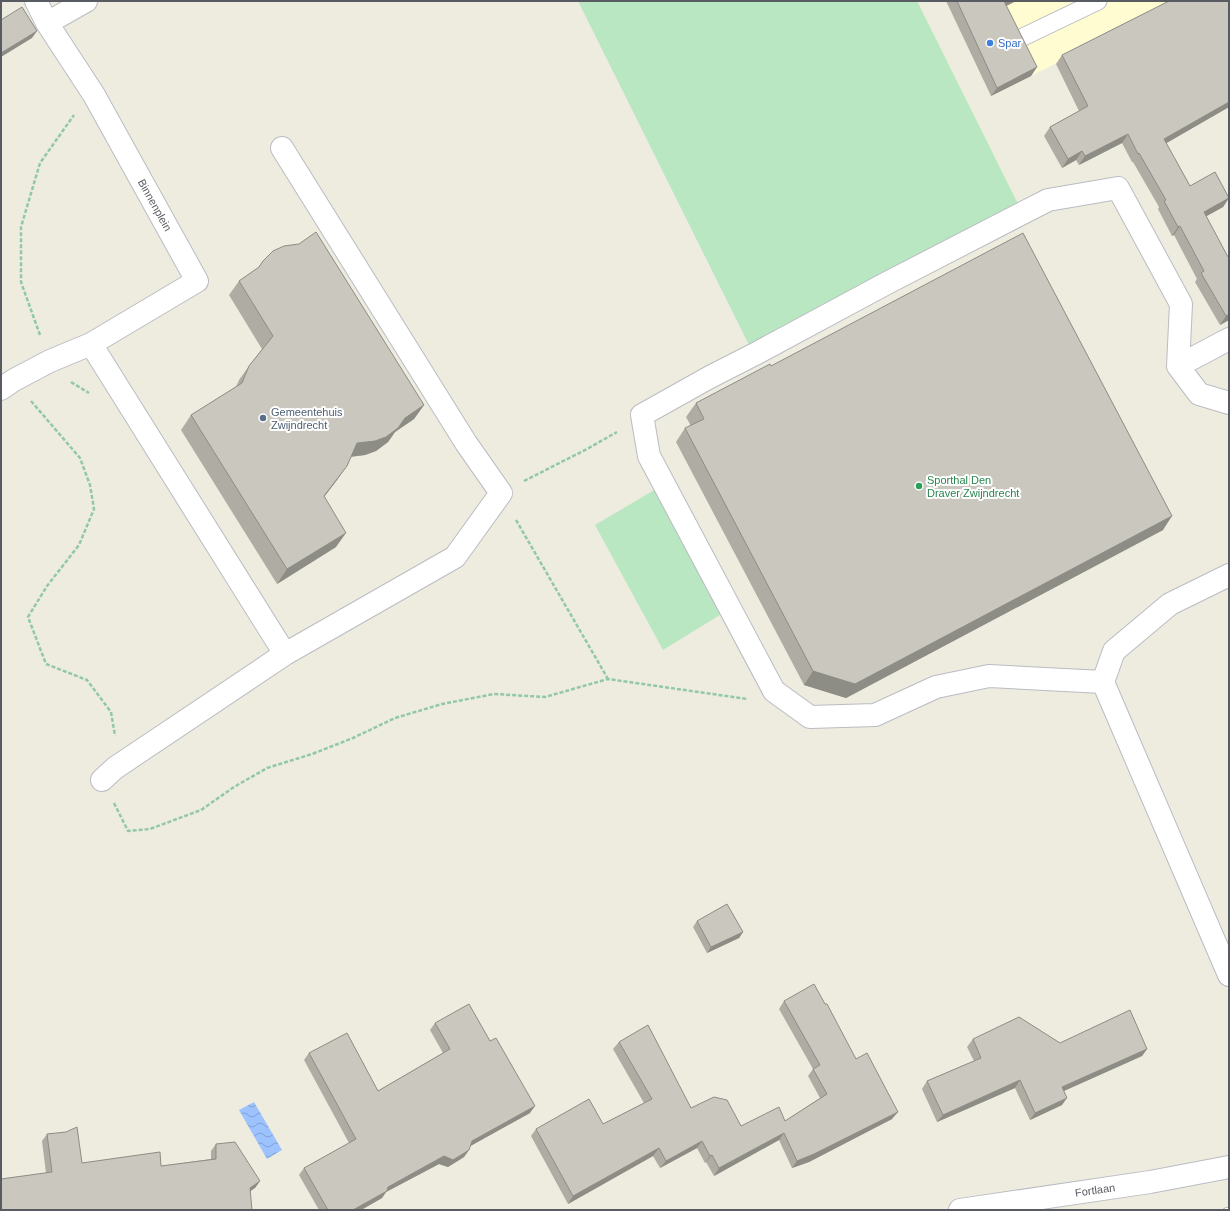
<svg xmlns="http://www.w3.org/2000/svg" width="1230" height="1211" font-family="Helvetica,sans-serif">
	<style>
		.commercial { fill: #fffcd2 }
		.green { fill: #b9e7c1 }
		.water { fill: url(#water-waves) }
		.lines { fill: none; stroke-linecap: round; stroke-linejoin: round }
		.service-casing { stroke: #babcc2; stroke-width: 19 }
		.minor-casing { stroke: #babcc2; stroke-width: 24 }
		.path { stroke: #92c7aa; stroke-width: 2.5; stroke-dasharray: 4 2; stroke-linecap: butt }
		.service { stroke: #fff; stroke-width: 17 }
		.minor { stroke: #fff; stroke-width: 22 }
		.rail-casing { stroke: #b4b4b5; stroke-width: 4.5 }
		.rail { stroke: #fff; stroke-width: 3; stroke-dasharray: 9; stroke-linecap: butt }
		.wall { fill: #aeaca3 }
		.shaded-wall { fill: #8d8c85 }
		.building { fill: #cac8be; stroke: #8d8c85 }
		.shop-dot { fill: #3f7fe0; stroke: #fff; stroke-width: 1.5 }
		.service-dot { fill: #5c6f8a; stroke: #fff; stroke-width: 1.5 }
		.leisure-dot { fill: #2e9e5b; stroke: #fff; stroke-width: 1.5 }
		.labels { text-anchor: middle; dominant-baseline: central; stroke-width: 4; stroke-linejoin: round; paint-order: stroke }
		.shop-label { font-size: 11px; fill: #366cbe; stroke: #fff; text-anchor: start }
		.street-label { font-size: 11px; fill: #585b62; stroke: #fff }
		.service-label { font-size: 11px; fill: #4e5e75; stroke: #fff; text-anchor: start }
		.leisure-label { font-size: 11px; fill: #27864d; stroke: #fff; text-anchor: start }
	</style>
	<defs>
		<pattern id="water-waves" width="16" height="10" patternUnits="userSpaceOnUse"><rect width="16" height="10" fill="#9dc3ff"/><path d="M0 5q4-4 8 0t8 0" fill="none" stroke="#83a1d2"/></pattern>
	</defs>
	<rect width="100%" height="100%" fill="#edecdf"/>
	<path class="commercial" d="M 946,1 L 1180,1 L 991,96 Z"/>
	<path class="green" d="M 578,1 L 917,1 L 1021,210 L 749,345 Z
		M 661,486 L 728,610 L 663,650 L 595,525 Z"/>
	<path class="water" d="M 254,1102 L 282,1150 L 267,1159 L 239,1110 Z"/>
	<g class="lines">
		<g class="service-casing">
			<path id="service" d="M 1023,37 L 1098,1"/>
		</g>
		<g class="minor-casing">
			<path id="minor" d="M 47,23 L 86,1
				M 91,344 L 285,654
				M 1178,366 L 1199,394 L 1229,403
				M 1,389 L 14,380 L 50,361 L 91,344 L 197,281 L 94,95 L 47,23 L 36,1
				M 1229,575 L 1170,604 L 1114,651 L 1103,682 L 1229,975
				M 1103,682 L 989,676 L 936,687 L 875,715 L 810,717 L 774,691 L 649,456 L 642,415 L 710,377 L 757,353 L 887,283 L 1048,200 L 1118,188 L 1181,304 L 1178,366 L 1229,339
				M 102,780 L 115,768 L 285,654 L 455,557 L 501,493 L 466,443 L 282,148
				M 960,1210 L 1150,1182 L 1229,1167"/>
		</g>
		<path class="path" d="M 40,335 L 21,282 L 21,227 L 40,163 L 74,115
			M 71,382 L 89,393
			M 31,401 L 80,458 L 90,485 L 94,509 L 79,545 L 47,586 L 28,617 L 46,664 L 87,680 L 111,712 L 115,736
			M 524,481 L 587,449 L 617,432
			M 516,520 L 608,679
			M 114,803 L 128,831 L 150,829 L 201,810 L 234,787 L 267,768 L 312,754 L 353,738 L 395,718 L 442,704 L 494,694 L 545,697 L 608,679 L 747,699"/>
		<use href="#service" class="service"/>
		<use href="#minor" class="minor"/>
		<g class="rail-casing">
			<path id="rail" d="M 1225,1210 L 1229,1209"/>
		</g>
		<use href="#rail" class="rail"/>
	</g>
	<path class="wall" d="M 946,1 L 1016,1 L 1006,6 L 1037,67 L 1031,76 L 991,96 Z
		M 1229,1 L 1229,107 L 1166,143 L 1190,186 L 1229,198 L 1223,207 L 1206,216 L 1229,320 L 1220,325 L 1195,282 L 1197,279 L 1174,235 L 1172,236 L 1158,209 L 1159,207 L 1133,162 L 1132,162 L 1122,143 L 1079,165 L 1076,160 L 1062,168 L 1044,136 L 1050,127 L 1079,111 L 1056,64 L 1062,55 Z
		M 263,261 L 424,405 L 414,419 L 395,432 L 388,442 L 376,451 L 365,455 L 351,457 L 337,480 L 324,497 L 336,547 L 277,584 L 181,430 L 191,415 L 236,387 L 239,380 L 249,366 L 262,349 L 229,295 L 239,281 L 258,268 Z
		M 771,366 L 1163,530 L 846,698 L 804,685 L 676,442 L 685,428 L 691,426 L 686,417 L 696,403 Z
		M 697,921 L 743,932 L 739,938 L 707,953 L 693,927 Z
		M 784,1001 L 856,1059 L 892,1119 L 809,1162 L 792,1168 L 779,1140 L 714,1176 L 706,1162 L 705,1163 L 697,1148 L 660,1168 L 653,1156 L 568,1204 L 531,1136 L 536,1129 L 603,1124 L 644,1103 L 613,1049 L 619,1042 L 691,1108 L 741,1126 L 785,1121 L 820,1098 L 808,1076 L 813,1069 L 779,1009 Z
		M 435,1023 L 530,1113 L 470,1146 L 469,1150 L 464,1157 L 448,1167 L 439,1164 L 386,1192 L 382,1198 L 361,1210 L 319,1210 L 299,1175 L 304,1168 L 349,1143 L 304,1060 L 309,1053 L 378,1091 L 443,1053 L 430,1030 Z
		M 973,1039 L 1060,1043 L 1147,1049 L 1142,1056 L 1064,1091 L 1062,1105 L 1030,1120 L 1015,1088 L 937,1122 L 922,1089 L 927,1081 L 974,1061 L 967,1047 Z
		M 47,1134 L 82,1163 L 161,1166 L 211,1159 L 211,1151 L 216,1144 L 260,1181 L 255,1188 L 46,1173 L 42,1141 Z"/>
	<path class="shaded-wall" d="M 1005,1 L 1016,1 L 998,10 Z
		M 37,31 L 32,38 L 1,57 L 1,53 Z
		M 1037,67 L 1031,76 L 991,96 L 997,88 Z
		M 1229,102 L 1229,107 L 1158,148 L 1164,139 Z
		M 1128,134 L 1122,143 L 1079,165 L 1085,156 Z
		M 1082,151 L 1076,160 L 1062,168 L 1068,159 Z
		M 1229,198 L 1223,207 L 1198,221 L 1204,212 Z
		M 1180,226 L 1174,235 L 1172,236 L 1178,227 Z
		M 1229,314 L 1229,320 L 1220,325 L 1226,316 Z
		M 424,405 L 414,419 L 395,432 L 388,442 L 376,451 L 365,455 L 347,457 L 357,443 L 405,418 Z
		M 347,466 L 337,480 L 314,510 L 324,496 Z
		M 1172,516 L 1163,530 L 846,698 L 804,685 L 813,671 Z
		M 346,533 L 336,547 L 277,584 L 287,569 Z
		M 743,932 L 739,938 L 707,953 L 711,947 Z
		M 1147,1049 L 1142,1056 L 1057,1094 L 1062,1087 Z
		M 1020,1080 L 1015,1088 L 937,1122 L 943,1115 Z
		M 1067,1098 L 1062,1105 L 1030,1120 L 1035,1113 Z
		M 535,1106 L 530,1113 L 467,1148 L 472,1141 Z
		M 898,1112 L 892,1119 L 809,1162 L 792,1168 L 797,1161 Z
		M 784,1133 L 779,1140 L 714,1176 L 719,1168 Z
		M 702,1141 L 697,1148 L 660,1168 L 666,1161 Z
		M 659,1148 L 653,1156 L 568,1204 L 573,1196 Z
		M 469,1150 L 464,1157 L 448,1167 L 439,1164 L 386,1192 L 382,1198 L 361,1210 L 353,1210 L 388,1187 L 444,1156 Z
		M 712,1155 L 706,1162 L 705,1163 L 710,1156 Z
		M 260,1181 L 255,1188 L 245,1195 L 250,1188 Z"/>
	<path class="building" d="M 957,1 L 1005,1 L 1004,1 L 1037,67 L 997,88 Z
		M 1169,1 L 1229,1 L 1229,102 L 1164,139 L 1190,186 L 1215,172 L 1229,198 L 1204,212 L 1228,257 L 1229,257 L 1229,314 L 1226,316 L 1201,273 L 1204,271 L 1180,226 L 1178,227 L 1164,201 L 1166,200 L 1139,153 L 1138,154 L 1128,134 L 1085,156 L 1082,151 L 1068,159 L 1050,127 L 1088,106 L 1062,55 Z
		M 22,7 L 37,31 L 1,53 L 1,20 Z
		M 316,232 L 424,405 L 405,418 L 398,428 L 386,437 L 375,441 L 357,443 L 347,466 L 324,496 L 346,533 L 287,569 L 191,415 L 242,383 L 249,366 L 273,336 L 239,281 L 259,267 L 263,261 L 273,251 L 284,246 L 299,244 Z
		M 1023,233 L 1172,516 L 855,684 L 813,671 L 685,428 L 704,419 L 696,403 L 770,364 L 771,366 Z
		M 727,904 L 743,932 L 711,947 L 697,921 Z
		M 814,984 L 825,1004 L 827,1004 L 856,1059 L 867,1053 L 898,1112 L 814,1154 L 797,1161 L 784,1133 L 719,1168 L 712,1155 L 710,1156 L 702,1141 L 666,1161 L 659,1148 L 573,1196 L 536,1129 L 589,1099 L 603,1124 L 652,1099 L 619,1042 L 648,1025 L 691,1108 L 714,1097 L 727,1100 L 741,1126 L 779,1107 L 785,1121 L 827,1094 L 813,1069 L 820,1065 L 784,1001 Z
		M 469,1004 L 490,1041 L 496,1038 L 535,1106 L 472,1141 L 469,1150 L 453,1160 L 444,1156 L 388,1187 L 387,1191 L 353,1210 L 328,1210 L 304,1168 L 356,1139 L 309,1053 L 347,1033 L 378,1091 L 450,1049 L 435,1023 Z
		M 1130,1010 L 1147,1049 L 1062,1087 L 1067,1098 L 1035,1113 L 1020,1080 L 943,1115 L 927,1081 L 981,1058 L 973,1039 L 1019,1017 L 1060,1043 Z
		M 77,1127 L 82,1163 L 160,1152 L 161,1166 L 216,1159 L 216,1144 L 235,1142 L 260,1181 L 250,1188 L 252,1210 L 1,1210 L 1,1179 L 52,1172 L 47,1134 L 66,1132 Z"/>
	<circle class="shop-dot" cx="990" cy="43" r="4"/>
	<circle class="service-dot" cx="263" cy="418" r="4"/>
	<circle class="leisure-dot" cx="919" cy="486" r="4"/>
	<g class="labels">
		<g class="shop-label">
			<text x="998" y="43">Spar</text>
		</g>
		<g class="street-label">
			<text transform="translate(155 205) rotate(61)">Binnenplein</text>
			<text transform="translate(1095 1190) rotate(-8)">Fortlaan</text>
		</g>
		<g class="service-label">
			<text x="271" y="412">Gemeentehuis<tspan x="271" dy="13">Zwijndrecht</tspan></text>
		</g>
		<g class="leisure-label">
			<text x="927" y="480">Sporthal Den<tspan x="927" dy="13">Draver Zwijndrecht</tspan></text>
		</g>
	</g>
	<rect width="1230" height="1211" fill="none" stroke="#585b62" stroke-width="4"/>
</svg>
